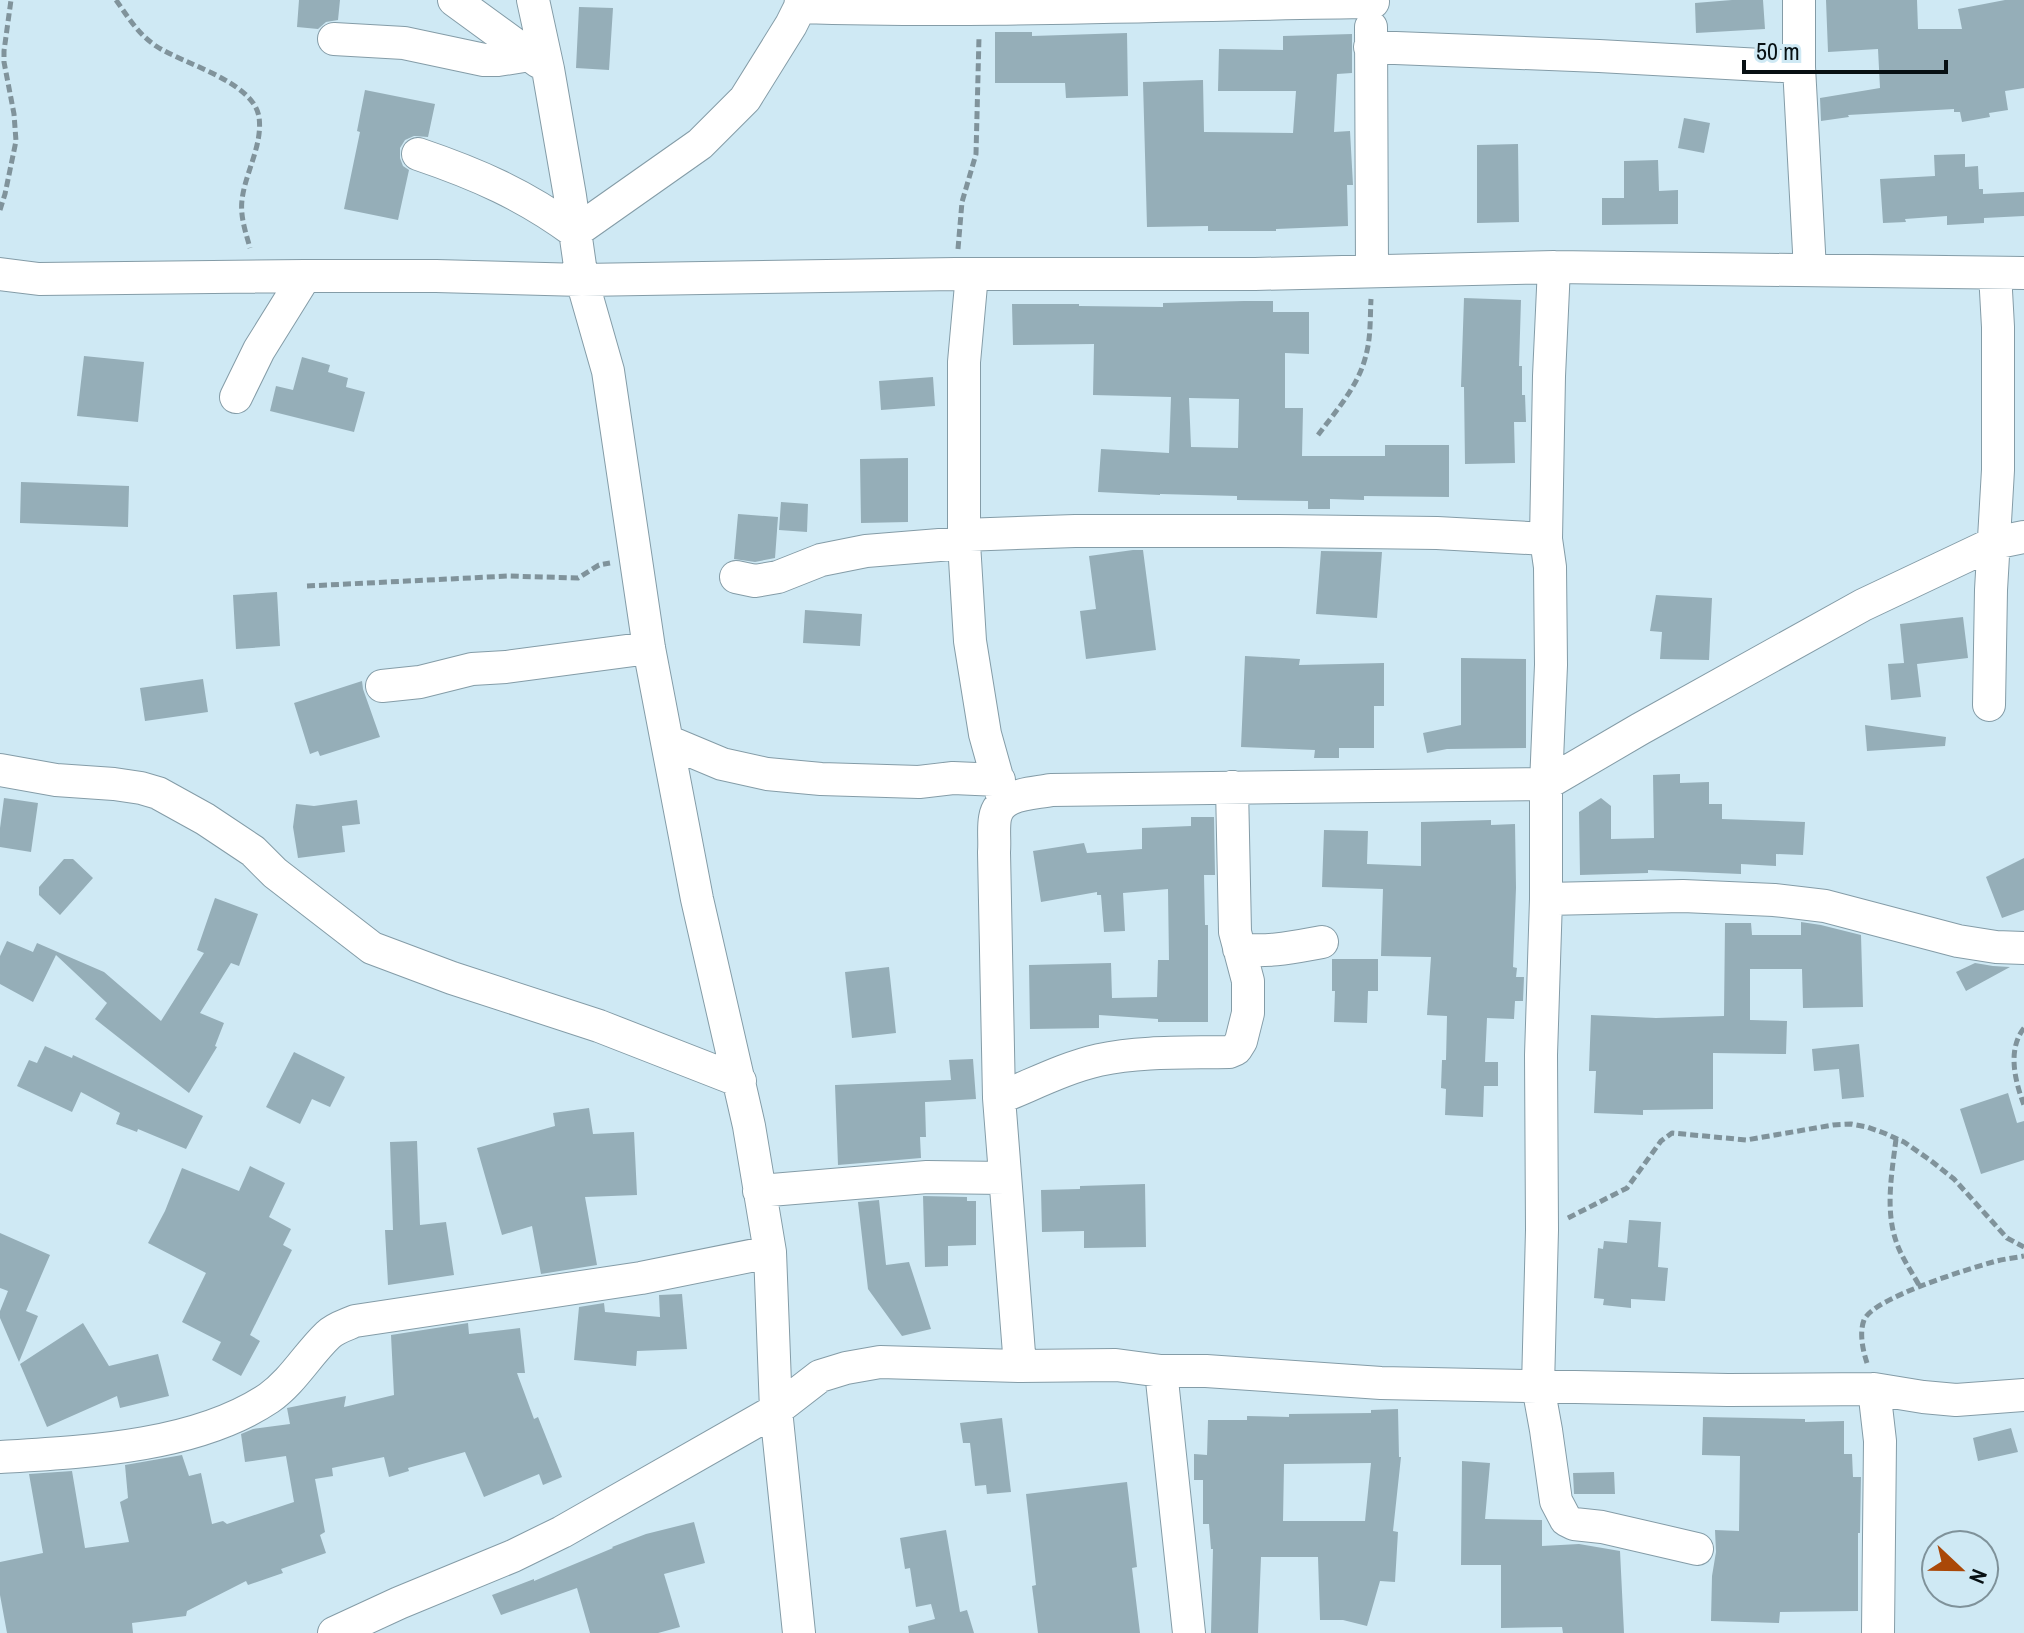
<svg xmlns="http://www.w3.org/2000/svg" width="2024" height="1633" font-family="'Archivo Narrow',sans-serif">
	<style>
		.building { fill: #95aeb8; fill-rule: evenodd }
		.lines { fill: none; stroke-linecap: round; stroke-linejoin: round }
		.street-casing { stroke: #849ca7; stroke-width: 34 }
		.path { stroke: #80939b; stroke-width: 5; stroke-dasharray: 8 4; stroke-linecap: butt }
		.street { stroke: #fff; stroke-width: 32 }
	</style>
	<rect width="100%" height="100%" fill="#cfe9f4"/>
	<path class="building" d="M 299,0 L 340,0 L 338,20 L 326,22 L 318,29 L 297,27 Z
		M 1732,0 L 1763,0 L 1765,29 L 1696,33 L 1695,3 Z
		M 1826,0 L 1917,0 L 1918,29 L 1962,29 L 1958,9 L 2005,0 L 2024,0 L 2024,88 L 2005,91 L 2008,110 L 1989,113 L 1990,117 L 1962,122 L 1960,112 L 1954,112 L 1954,109 L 1848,115 L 1849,117 L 1821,121 L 1820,98 L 1880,88 L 1878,49 L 1828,52 Z
		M 579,7 L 613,8 L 609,70 L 576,68 Z
		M 995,32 L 1032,32 L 1032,36 L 1127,33 L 1128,96 L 1066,98 L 1065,83 L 995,83 Z
		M 1352,34 L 1352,73 L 1337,74 L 1334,132 L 1350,131 L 1353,185 L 1347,185 L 1348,226 L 1276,229 L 1276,231 L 1208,231 L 1208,226 L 1147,227 L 1143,82 L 1203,80 L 1204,132 L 1293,133 L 1296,91 L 1218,91 L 1219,49 L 1283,50 L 1283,36 Z
		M 365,90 L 435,104 L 428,137 L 414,136 L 405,140 L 400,148 L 400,158 L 403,166 L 409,170 L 398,220 L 344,209 L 360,132 L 357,131 Z
		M 1684,118 L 1710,123 L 1704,153 L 1678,148 Z
		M 1518,144 L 1519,222 L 1477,223 L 1477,145 Z
		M 1965,154 L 1965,167 L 1978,166 L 1979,189 L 1983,189 L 1983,194 L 2024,192 L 2024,216 L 1984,218 L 1984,223 L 1947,225 L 1947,216 L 1905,219 L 1906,222 L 1883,223 L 1880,179 L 1935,176 L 1934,155 Z
		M 1658,160 L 1659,191 L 1678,190 L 1678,224 L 1602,225 L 1602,198 L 1624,198 L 1624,161 Z
		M 1464,298 L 1521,300 L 1519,366 L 1522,366 L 1522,395 L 1525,395 L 1526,422 L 1514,422 L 1515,463 L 1465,464 L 1464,387 L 1461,387 Z
		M 1244,301 L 1273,301 L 1273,312 L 1309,312 L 1309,354 L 1285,353 L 1285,408 L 1303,408 L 1302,456 L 1385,456 L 1385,445 L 1449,445 L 1449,497 L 1364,496 L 1364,500 L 1330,499 L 1330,509 L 1308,509 L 1308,501 L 1237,500 L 1237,496 L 1160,494 L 1160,495 L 1098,492 L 1101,449 L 1169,453 L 1171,397 L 1093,395 L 1094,344 L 1013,345 L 1012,304 L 1079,304 L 1079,306 L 1163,307 L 1163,303 ZM 1189,398 L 1239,399 L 1238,448 L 1191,447 Z
		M 84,356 L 144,362 L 138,422 L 77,416 Z
		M 302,357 L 330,365 L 328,372 L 348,378 L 346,387 L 365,392 L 354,432 L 270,411 L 276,386 L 293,390 Z
		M 933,377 L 935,406 L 881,410 L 879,381 Z
		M 908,458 L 908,522 L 861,523 L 860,459 Z
		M 21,482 L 129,486 L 128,527 L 20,523 Z
		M 781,502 L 808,504 L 807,532 L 779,530 Z
		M 738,514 L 778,517 L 775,558 L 755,562 L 734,559 Z
		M 1133,550 L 1143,550 L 1156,650 L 1086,659 L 1080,611 L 1096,609 L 1089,556 Z
		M 1321,551 L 1382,552 L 1377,618 L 1316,614 Z
		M 277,592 L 280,646 L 236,649 L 233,595 Z
		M 1656,595 L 1712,598 L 1709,660 L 1660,659 L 1662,632 L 1650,631 Z
		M 805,610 L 862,614 L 860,646 L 803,643 Z
		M 1963,617 L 1968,658 L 1917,664 L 1921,697 L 1891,700 L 1888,664 L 1904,663 L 1900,624 Z
		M 1245,656 L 1300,659 L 1299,665 L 1384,663 L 1384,706 L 1374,706 L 1374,748 L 1339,748 L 1339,758 L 1314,758 L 1315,750 L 1241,747 Z
		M 1461,658 L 1526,659 L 1526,748 L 1447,749 L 1427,753 L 1423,733 L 1461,725 Z
		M 203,679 L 208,712 L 145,721 L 140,688 Z
		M 362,681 L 363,689 L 380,737 L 320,756 L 318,751 L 310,754 L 294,703 Z
		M 1865,725 L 1946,737 L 1945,746 L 1867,751 Z
		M 1680,774 L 1680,783 L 1709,782 L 1709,804 L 1722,804 L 1722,819 L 1805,822 L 1803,855 L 1776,854 L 1776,866 L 1741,864 L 1741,874 L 1648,870 L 1648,873 L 1580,875 L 1579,812 L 1601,798 L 1611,806 L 1611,839 L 1654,838 L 1653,775 Z
		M 4,798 L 38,803 L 31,852 L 0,847 L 0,828 Z
		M 357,800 L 360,824 L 342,826 L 345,852 L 298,858 L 293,827 L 296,804 L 314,806 Z
		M 1191,817 L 1214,817 L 1215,875 L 1204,875 L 1205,925 L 1208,925 L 1208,1022 L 1158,1022 L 1158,1019 L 1099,1015 L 1099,1028 L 1030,1029 L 1029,965 L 1111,963 L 1112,998 L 1157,997 L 1158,960 L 1169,960 L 1168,889 L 1123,893 L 1125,931 L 1104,932 L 1101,895 L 1097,895 L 1097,892 L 1041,902 L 1033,851 L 1084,843 L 1087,853 L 1142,849 L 1142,828 L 1191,826 Z
		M 1491,820 L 1491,825 L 1515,824 L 1516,888 L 1513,967 L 1517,968 L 1516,977 L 1524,977 L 1523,1001 L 1515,1001 L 1514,1019 L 1487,1018 L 1485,1062 L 1498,1062 L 1498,1086 L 1484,1086 L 1483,1117 L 1445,1115 L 1446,1089 L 1441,1088 L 1442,1060 L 1446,1060 L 1447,1016 L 1427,1015 L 1431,957 L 1381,956 L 1383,889 L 1322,887 L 1324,830 L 1368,831 L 1367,864 L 1421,866 L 1421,822 Z
		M 2024,858 L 2024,910 L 2002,918 L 1986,877 Z
		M 64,859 L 73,859 L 93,878 L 60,915 L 39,895 L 39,887 Z
		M 215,898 L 258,914 L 239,966 L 231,963 L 200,1013 L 224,1023 L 215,1046 L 217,1047 L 189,1093 L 95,1019 L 107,1003 L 56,955 L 33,1002 L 0,984 L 0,956 L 7,941 L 33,952 L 37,943 L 104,972 L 161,1021 L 204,953 L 197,950 Z
		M 1801,922 L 1821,925 L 1861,935 L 1863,1007 L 1803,1008 L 1802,969 L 1750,969 L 1750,1020 L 1787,1021 L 1786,1054 L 1713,1053 L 1713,1109 L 1643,1110 L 1643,1115 L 1594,1113 L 1596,1071 L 1589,1071 L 1591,1015 L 1656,1018 L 1724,1016 L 1725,923 L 1751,923 L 1752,935 L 1801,935 Z
		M 1332,959 L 1378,959 L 1378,991 L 1368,991 L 1367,1023 L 1334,1022 L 1335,991 L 1332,991 Z
		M 1975,963 L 1993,966 L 2010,967 L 1966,991 L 1956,972 Z
		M 889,967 L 896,1033 L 852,1038 L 845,972 Z
		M 1859,1044 L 1864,1097 L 1842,1099 L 1839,1069 L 1814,1071 L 1812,1049 Z
		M 45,1046 L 72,1058 L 73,1055 L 203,1116 L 186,1149 L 138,1129 L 137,1132 L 116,1124 L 120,1113 L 81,1092 L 72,1112 L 17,1086 L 29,1060 L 37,1063 Z
		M 294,1052 L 345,1077 L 330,1107 L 312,1099 L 300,1124 L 266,1107 Z
		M 973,1059 L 976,1099 L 925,1102 L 926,1137 L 920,1137 L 921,1158 L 838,1165 L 835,1085 L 951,1080 L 949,1060 Z
		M 2008,1093 L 2017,1123 L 2024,1121 L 2024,1160 L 1981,1174 L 1960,1109 Z
		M 589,1108 L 593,1134 L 634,1132 L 637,1195 L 585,1197 L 597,1265 L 541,1274 L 532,1226 L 502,1235 L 477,1148 L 555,1126 L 553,1113 Z
		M 417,1141 L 420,1225 L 446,1222 L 454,1275 L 388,1285 L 385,1230 L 393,1230 L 390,1142 Z
		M 250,1166 L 285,1183 L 269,1217 L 291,1229 L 283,1245 L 292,1250 L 250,1335 L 260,1341 L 241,1376 L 212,1360 L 221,1342 L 182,1322 L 206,1273 L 148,1243 L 165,1211 L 182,1168 L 239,1191 Z
		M 1145,1184 L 1146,1247 L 1084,1248 L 1084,1231 L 1042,1232 L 1041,1190 L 1080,1189 L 1080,1186 Z
		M 923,1196 L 967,1197 L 967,1201 L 976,1201 L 976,1245 L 948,1246 L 948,1266 L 925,1267 Z
		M 879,1200 L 886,1265 L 909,1262 L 931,1329 L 902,1336 L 868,1289 L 858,1202 Z
		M 1629,1220 L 1661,1222 L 1658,1267 L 1668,1268 L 1665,1301 L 1631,1299 L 1631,1308 L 1603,1305 L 1604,1299 L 1594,1298 L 1598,1248 L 1603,1249 L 1604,1241 L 1627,1243 Z
		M 0,1233 L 50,1255 L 26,1311 L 38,1316 L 19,1362 L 0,1318 L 0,1311 L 8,1291 L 0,1288 Z
		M 682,1294 L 687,1349 L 637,1351 L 636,1366 L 574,1360 L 579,1307 L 604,1303 L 605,1312 L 660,1317 L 659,1295 Z
		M 83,1323 L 109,1366 L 158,1354 L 169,1396 L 120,1408 L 117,1396 L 47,1427 L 20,1364 Z
		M 468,1323 L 469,1334 L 520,1328 L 525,1373 L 517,1373 L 534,1419 L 538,1417 L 562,1477 L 543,1485 L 539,1474 L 484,1497 L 465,1452 L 408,1468 L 409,1471 L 389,1477 L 384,1457 L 332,1468 L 333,1476 L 315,1479 L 325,1532 L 320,1535 L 326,1553 L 281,1569 L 283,1573 L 248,1585 L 246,1581 L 187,1611 L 186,1616 L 132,1623 L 133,1633 L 7,1633 L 0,1595 L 0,1562 L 43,1553 L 29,1474 L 72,1471 L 85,1548 L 129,1542 L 120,1502 L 128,1498 L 125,1465 L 182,1455 L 189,1476 L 201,1473 L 212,1524 L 223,1521 L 227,1524 L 294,1502 L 286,1456 L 245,1462 L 241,1434 L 253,1429 L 290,1424 L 287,1408 L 346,1396 L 344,1407 L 394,1395 L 391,1335 Z
		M 1398,1409 L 1399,1457 L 1401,1457 L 1393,1531 L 1398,1532 L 1395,1582 L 1380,1581 L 1367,1626 L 1343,1620 L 1320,1620 L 1318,1557 L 1261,1557 L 1258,1633 L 1211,1633 L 1213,1549 L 1211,1549 L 1209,1524 L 1203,1524 L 1203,1480 L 1194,1480 L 1194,1454 L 1207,1455 L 1208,1420 L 1247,1420 L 1247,1416 L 1289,1417 L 1289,1414 L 1371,1413 L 1371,1410 ZM 1371,1463 L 1365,1521 L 1283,1521 L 1284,1464 Z
		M 1703,1417 L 1805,1419 L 1805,1422 L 1844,1421 L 1844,1454 L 1852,1454 L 1853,1477 L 1861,1477 L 1860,1533 L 1858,1533 L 1858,1611 L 1780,1612 L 1779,1623 L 1711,1621 L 1712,1576 L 1716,1552 L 1715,1530 L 1739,1531 L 1740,1456 L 1702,1455 Z
		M 1002,1418 L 1011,1492 L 987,1494 L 986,1485 L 975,1486 L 970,1443 L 963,1443 L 960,1423 Z
		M 2011,1428 L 2018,1452 L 1978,1461 L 1973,1438 Z
		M 1462,1461 L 1490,1463 L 1485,1519 L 1542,1520 L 1542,1546 L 1579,1544 L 1620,1551 L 1624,1633 L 1563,1633 L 1562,1627 L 1501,1628 L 1501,1565 L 1461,1565 Z
		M 1614,1472 L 1615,1494 L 1574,1494 L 1573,1473 Z
		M 1127,1482 L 1137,1567 L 1132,1568 L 1140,1633 L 1038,1633 L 1032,1586 L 1036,1585 L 1026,1494 Z
		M 694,1522 L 705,1563 L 664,1574 L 680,1627 L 658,1633 L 590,1633 L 577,1588 L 501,1615 L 492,1595 L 534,1579 L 534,1581 L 613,1548 L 612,1547 L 646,1534 Z
		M 946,1530 L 960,1612 L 967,1610 L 974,1633 L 909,1633 L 908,1626 L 935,1619 L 931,1604 L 916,1607 L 910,1568 L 905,1569 L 900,1538 Z"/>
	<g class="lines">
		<g class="street-casing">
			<path id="street" d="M 454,0 L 539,62
				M 533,0 L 548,69 L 570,196 L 582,280 L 608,371 L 649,648 L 697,899 L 749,1126 L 770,1252 L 776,1410 L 799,1633
				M 1799,0 L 1799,67 L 1810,270
				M 800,7 C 991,13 1182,4 1373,2
				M 1371,27 L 1372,271
				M 334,39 L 404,43 L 484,60 L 498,60 L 530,55
				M 1370,47 L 1599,56 L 1799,67
				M 418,154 C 477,174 525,195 575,232 L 700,144 L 745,99 L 791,25 L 800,7 L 801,0
				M 1554,267 L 1549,376 L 1546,539 L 1550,567 L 1551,665 L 1546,784 L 1546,899 L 1541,1055 L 1542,1230 L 1538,1386 L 1546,1430 L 1556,1501 L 1566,1520 L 1574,1524 L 1602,1527 L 1697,1549
				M 0,274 L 39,279 L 305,276 L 436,276 L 582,280 L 956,274 L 1255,274 L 1554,267 L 2024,273
				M 972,274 L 964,362 L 964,543 L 970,641 L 985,734 L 1004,802
				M 236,397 L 259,350 L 305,276
				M 963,535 L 1075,531 L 1279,531 L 1437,533 L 1546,539
				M 736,577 L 755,581 L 778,577 L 821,560 L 866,551 L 964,543
				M 382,686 L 420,682 L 472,669 L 506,667 L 649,648
				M 1989,705 L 1991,590 L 1998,470 L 1998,327 L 1995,273
				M 667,741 L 722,764 L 767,774 L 821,779 L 919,782 L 953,778 L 999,780
				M 0,770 L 56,780 L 114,784 L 141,788 L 158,793 L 205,819 L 253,851 L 275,873 L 372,948 L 452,978 L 599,1026 L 740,1081
				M 1546,899 L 1683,896 L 1774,900 L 1825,906 L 1958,941 L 1996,947 L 2024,948
				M 1239,949 C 1268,953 1294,947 1322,942
				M 999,1098 C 1032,1085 1064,1068 1099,1060 C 1141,1051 1187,1053 1229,1052 L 1236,1049 L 1241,1041 L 1248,1013 L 1248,981 L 1235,932 L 1232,787
				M 759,1191 L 927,1177 L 1005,1178
				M 1020,1366 L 999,1098 L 994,852 C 995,841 993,829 995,818 C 999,793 1032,794 1051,790 L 1546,784 L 1640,729 L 1863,605 L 1994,543 L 2024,537
				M 1161,1371 L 1189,1633
				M 1874,1389 L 1880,1441 L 1878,1633
				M 0,1457 C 85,1452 196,1447 269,1398 C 293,1381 307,1355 328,1335 C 335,1328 346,1325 355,1321 L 641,1278 L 770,1252
				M 334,1633 L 399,1603 L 513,1556 L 562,1532 L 776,1410 L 820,1376 L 846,1368 L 880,1362 L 1020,1366 L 1116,1365 L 1161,1371 L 1206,1371 L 1381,1383 L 1728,1390 L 1874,1389 L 1923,1397 L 1956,1400 L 2024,1395"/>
		</g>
		<path class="path" d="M 116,0 C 128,17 138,34 156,46 C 183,64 253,81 259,117 C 263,145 245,173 242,200 C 240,217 246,233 250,248
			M 0,210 L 5,194 L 16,141 L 14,114 L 4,62 L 4,51 L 11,0
			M 958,249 L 962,202 L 976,154 L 979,37
			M 1318,435 C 1336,411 1359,385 1366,355 C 1371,337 1370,317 1371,299
			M 307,586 L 509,576 L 578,578 L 599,565 L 610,563
			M 2024,1028 C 2007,1050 2015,1081 2024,1105
			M 1896,1139 C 1892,1172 1885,1209 1896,1241 C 1901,1257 1912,1272 1920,1287
			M 1568,1218 L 1627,1188 L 1661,1141 L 1672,1133 L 1746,1140 L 1833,1125 L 1851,1124 L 1867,1127 L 1884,1133 L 1904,1142 L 1930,1160 L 1954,1179 L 2007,1238 L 2024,1247
			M 1867,1363 C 1863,1351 1859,1333 1864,1320 C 1873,1298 1968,1269 1993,1262 C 2003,1259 2014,1258 2024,1256"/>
		<use href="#street" class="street"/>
	</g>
	<g transform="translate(1960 1569) rotate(112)"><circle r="38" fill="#cfe9f4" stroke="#7f929a" stroke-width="2"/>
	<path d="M0-6L14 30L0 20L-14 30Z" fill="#aa4808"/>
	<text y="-12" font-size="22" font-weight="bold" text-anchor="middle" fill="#071013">N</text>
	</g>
	<path d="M1744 60v12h202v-12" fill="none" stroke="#071013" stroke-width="4"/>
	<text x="1756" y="60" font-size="24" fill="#071013" stroke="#cfe9f4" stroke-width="6" paint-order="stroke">50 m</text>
</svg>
